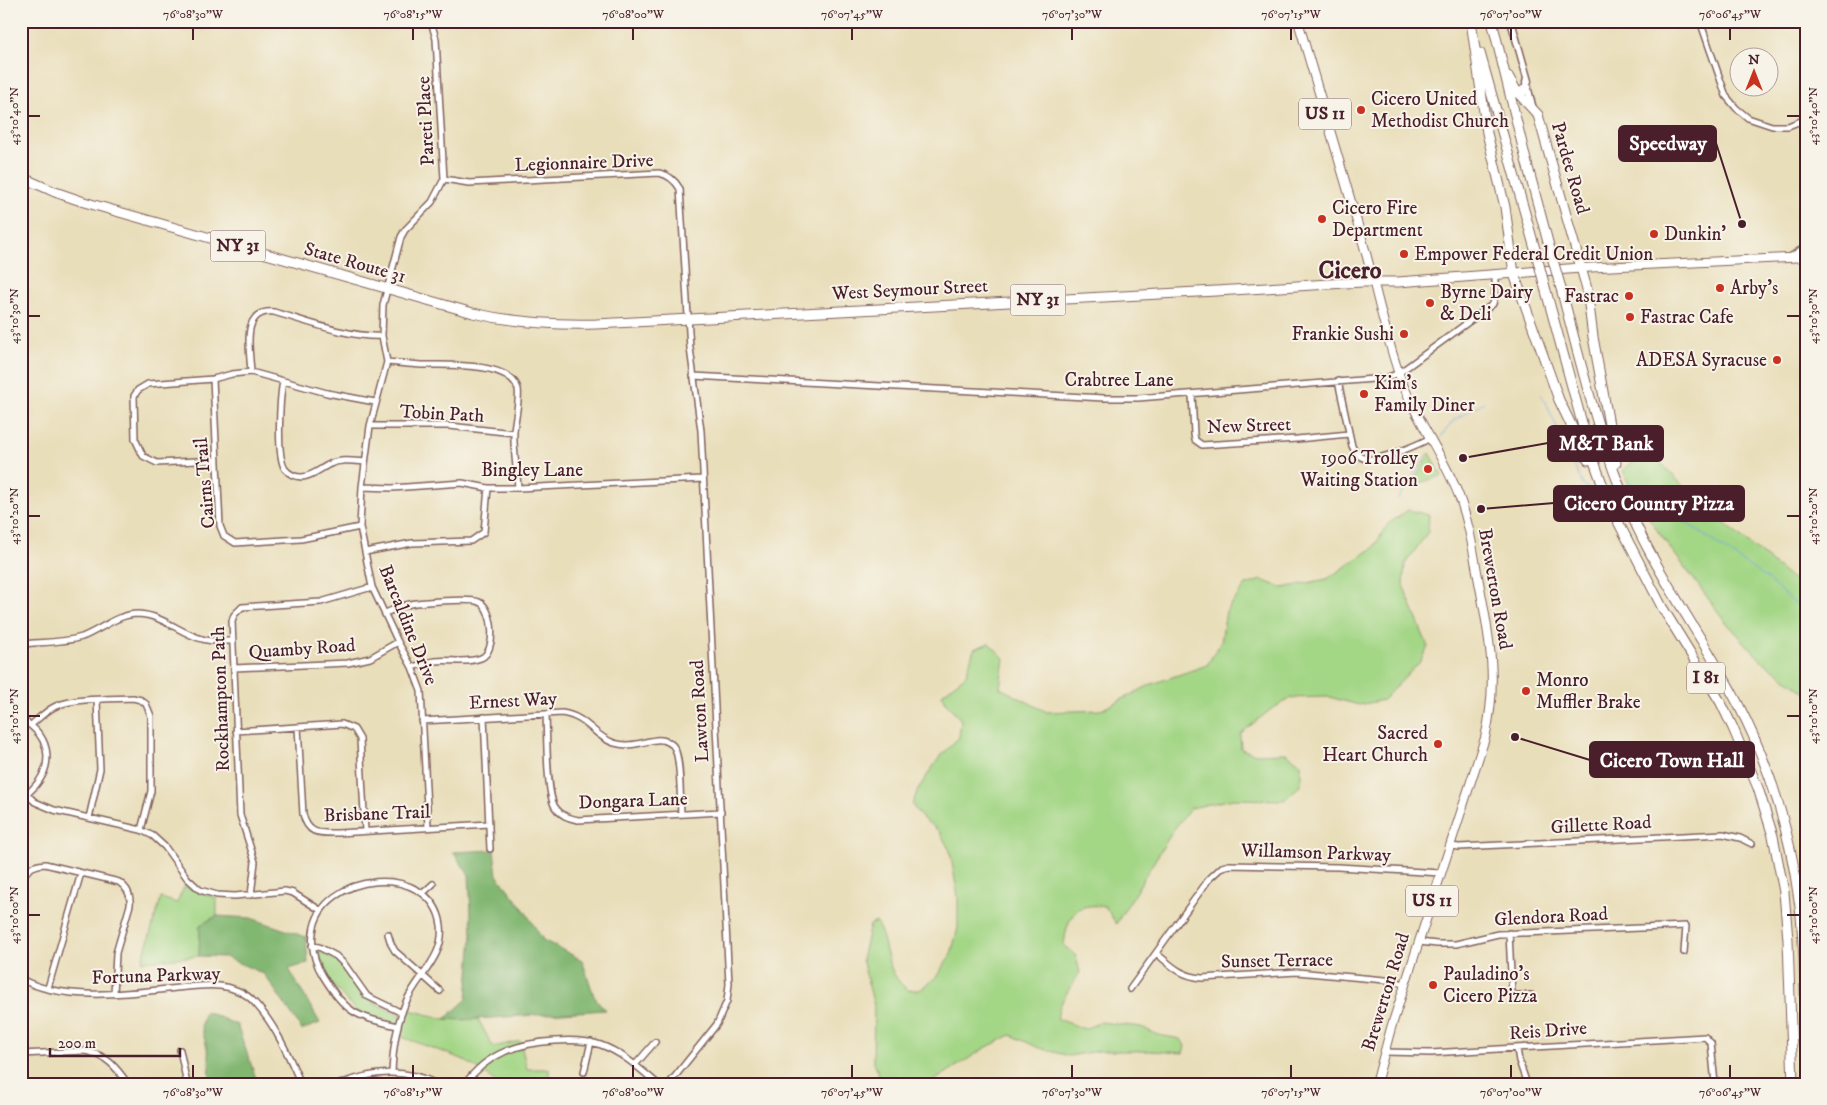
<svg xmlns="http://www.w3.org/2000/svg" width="1827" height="1105" font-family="'IM FELL DW Pica',serif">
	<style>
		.green { fill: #a3d685; stroke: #767a58 }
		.forest { fill: #82b772; stroke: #666b4e }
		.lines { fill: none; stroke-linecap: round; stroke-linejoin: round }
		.stream { stroke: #74a6df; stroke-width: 1 }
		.minor-casing { stroke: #82625d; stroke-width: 8 }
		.tertiary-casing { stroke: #82625d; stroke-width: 9 }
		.primary-casing { stroke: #82625d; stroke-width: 10 }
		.trunk-casing { stroke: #82625d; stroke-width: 11 }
		.motorway-casing { stroke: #82625d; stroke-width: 11 }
		.minor { stroke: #fff; stroke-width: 5 }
		.tertiary { stroke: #fff; stroke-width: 6 }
		.primary { stroke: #fff; stroke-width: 8 }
		.trunk { stroke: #fff; stroke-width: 9 }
		.motorway { stroke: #fff; stroke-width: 9 }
		.motorway-bridge-casing { stroke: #82625d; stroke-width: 11; stroke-linecap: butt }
		.motorway-bridge { stroke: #fff; stroke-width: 9 }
		.ticks { fill: none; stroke: #4a1f2b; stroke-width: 2 }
		.poi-dot { fill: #c8321e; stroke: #f7f3e8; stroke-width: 2 }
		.labels { text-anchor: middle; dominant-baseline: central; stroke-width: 4; stroke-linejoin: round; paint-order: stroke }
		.shield { fill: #f7f3e8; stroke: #7e5f64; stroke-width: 1 }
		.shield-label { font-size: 18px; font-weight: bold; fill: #4a1f2b }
		.poi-label { font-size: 19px; fill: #4a1f2b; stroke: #f7f3e8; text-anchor: start }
		.street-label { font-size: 19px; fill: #4a1f2b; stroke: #f7f3e8 }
		.district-label { font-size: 24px; font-weight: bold; fill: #4a1f2b; stroke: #f7f3e8 }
		.leader { fill: none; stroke: #4a1f2b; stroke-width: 2 }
		.callout-dot { fill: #4a1f2b; stroke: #f7f3e8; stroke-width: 2 }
		.callout { fill: #4a1f2b; stroke: #4a1f2b; stroke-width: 2 }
		.callout-label { font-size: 20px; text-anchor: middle; font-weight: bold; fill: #fff }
		.neatline { fill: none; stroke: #4a1f2b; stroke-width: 2 }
		.ticks-label { font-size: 12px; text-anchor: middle; fill: #4a1f2b }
	</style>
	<rect width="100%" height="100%" fill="#f7f3e8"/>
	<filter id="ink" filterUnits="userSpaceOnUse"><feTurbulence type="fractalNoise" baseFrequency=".02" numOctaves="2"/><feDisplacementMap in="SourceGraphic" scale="10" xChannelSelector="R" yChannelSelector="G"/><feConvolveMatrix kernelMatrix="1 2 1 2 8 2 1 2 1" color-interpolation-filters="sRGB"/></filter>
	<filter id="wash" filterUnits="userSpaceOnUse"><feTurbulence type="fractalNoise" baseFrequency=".0096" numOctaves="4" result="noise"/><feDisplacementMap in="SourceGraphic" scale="20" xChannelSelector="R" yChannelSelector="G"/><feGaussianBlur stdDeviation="1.12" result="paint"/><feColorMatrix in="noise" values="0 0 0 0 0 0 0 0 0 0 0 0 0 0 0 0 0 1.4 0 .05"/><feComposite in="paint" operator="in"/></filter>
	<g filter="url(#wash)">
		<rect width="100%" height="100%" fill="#e9deba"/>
		<path class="green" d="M 1650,451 L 1683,486 L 1737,534 L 1806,591 L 1806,693 L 1761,660 L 1725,621 L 1659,533 L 1630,489 L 1623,469 Z
			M 1430,453 L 1442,476 L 1410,486 Z
			M 1408,510 L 1429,515 L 1428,532 L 1405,564 L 1403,585 L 1428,647 L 1419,663 L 1383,700 L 1359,705 L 1329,697 L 1291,698 L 1270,710 L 1240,734 L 1241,749 L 1256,754 L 1286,753 L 1301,764 L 1301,785 L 1284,800 L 1233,799 L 1191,808 L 1174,829 L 1116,924 L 1105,906 C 1098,906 1090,905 1084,907 C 1069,910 1065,934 1064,946 L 1075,954 L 1080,972 C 1074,983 1055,1007 1058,1019 L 1085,1029 L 1100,1022 L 1141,1027 L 1158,1035 L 1181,1039 L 1185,1046 L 1183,1053 L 1151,1051 L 1098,1051 L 1069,1056 L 1039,1048 L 1011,1035 L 985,1048 L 929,1084 L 882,1084 L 873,1059 L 874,1006 L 862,959 L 870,925 L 876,922 C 890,946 883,971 908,990 L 920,990 L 937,976 L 951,954 L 958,928 L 958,897 L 950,851 L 939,831 L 922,818 L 912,805 L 918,789 L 939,758 L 959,737 L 961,720 L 946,703 L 942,694 L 966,675 L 974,649 L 989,643 L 1004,658 L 1000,688 L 1047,712 L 1101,710 L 1152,684 L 1207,665 L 1221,642 L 1226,611 L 1246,585 L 1261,580 L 1283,588 L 1327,579 L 1373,548 L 1388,524 Z
			M 184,887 L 217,898 L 217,916 L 200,925 L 199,956 L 142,961 L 161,898 L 177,903 Z
			M 318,950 L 337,961 L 362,996 L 395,1013 L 405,1015 L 406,1009 L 445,1019 L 478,1019 L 493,1047 L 520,1041 L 527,1069 L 549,1069 L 549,1084 L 498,1084 L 483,1072 L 462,1059 L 399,1036 L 402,1025 L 357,1012 L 324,975 L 316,958 Z"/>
		<path class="forest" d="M 494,850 L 497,875 L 525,911 L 543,940 L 582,960 L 594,996 L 605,1010 L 463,1020 L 445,1019 L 467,999 L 472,935 L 469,875 L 453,852 Z
			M 217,916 L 251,918 L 306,937 L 308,963 L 289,969 L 320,1023 L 302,1030 L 264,974 L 225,957 L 199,956 L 200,925 Z
			M 205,1011 L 237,1025 L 258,1084 L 210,1084 L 209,1056 L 201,1025 Z"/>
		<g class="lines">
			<path class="stream" d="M 1541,395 L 1546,403 L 1583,485 L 1590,489
				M 1441,437 L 1454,420 L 1484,402
				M 1630,483 L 1637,484 L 1647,489 L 1684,521 L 1763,576 L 1806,613
				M 1398,499 L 1427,454"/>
		</g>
	</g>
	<g filter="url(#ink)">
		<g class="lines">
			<g class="minor-casing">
				<path id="minor" d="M 1700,21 L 1726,96 L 1736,108 L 1748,118 L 1772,126 L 1788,126 L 1806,119
					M 444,179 L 469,183 L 659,173 C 669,175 675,180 680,189 L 690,348 L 701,431 L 729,984 L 727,1001 L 717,1024 L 669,1084
					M 387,362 C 400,363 413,365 426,365 C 447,365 511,362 518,389 C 520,399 515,419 514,431 C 513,449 517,470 518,488
					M 251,372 C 250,350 240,309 274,312 C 306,321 350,338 382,336
					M 693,376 L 1104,398 L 1138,398 L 1386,378 L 1399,373 L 1493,304 L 1495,294 L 1495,276
					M 213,379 L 220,526 L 224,536 L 235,543 L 301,539 L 360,527
					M 283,381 C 280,397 276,456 285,469 C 290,475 295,477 302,477 C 313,476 321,468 330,464 C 341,459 353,461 365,462
					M 1338,381 L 1352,446 C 1355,452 1358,457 1366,459 C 1379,461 1418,445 1430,438
					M 1192,394 L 1194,434 L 1195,440 L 1202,445 L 1297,439 L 1349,434
					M 370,426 L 449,426 L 514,433
					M 216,460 L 157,463 L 143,456 L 135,439 L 134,396 L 138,390 L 148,384 L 213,379 L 232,374 L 251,372 L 327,393 L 375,402
					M 362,487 L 392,488 L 462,483 L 488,488 L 518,488 L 703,479
					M 365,552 L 412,543 L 471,541 L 484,532 L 488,488
					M 385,613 C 393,610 401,606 410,604 C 420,602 470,598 479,602 C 494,608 497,652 481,658 C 466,664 450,659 435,661 C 427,662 420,665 412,667
					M 21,644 C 42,642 62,643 82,637 C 101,630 117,614 138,614 C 163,615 179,633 202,639 C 211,642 222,641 232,641
					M 234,668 L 348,663 L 370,658 L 398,642
					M 546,714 C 547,733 546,793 555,807 C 561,816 569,818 578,820 L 721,812
					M 484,717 L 490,849
					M 21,719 C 54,738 55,770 27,794
					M 422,721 L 562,713 C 588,717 593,736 614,743 C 630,748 641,742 656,740 C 663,739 672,742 675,749 C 681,761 680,799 681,814
					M 31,725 C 39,718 47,710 56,706 C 74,698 112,699 133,698 L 141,700 L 146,704 L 151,716 L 151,791 L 141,830
					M 298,727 L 303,814 C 308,835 319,833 338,833 L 489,824
					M 236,731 L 342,724 L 354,729 L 360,739 L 365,831
					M 21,789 L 35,802 L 54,810 L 141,830 L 153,836 L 165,847 L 187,878 L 200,890 L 217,895 L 235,896 L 285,891 L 293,893 L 320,910
					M 89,818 L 100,769 L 97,700
					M 428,827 L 421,691 L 412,667 L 398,642 L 372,587 L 360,527 L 362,487 L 370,426 L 387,362 L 382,336 L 383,305 L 401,237 L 405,230 L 432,202 L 444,179 L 436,39 L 432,25
					M 1450,846 L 1459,847 L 1723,834 L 1740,838 L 1752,844
					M 21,882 C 25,870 32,865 45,864 L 119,882 C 127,888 131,894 130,905 L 116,953 L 114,994
					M 423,893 L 433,884
					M 251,895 L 255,862 L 240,815 L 232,621 L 234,615 L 242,607 L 321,602 L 372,587
					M 1509,933 L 1512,995 L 1531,995
					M 388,934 L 391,944 L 395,951 L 440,991
					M 1419,942 L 1437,944 L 1456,944 L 1498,934 L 1686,926 L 1684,952
					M 312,946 L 319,947 L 336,956 L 345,965 L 367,996 L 402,1013
					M 1156,953 C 1172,966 1180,976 1202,978 L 1297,972 L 1396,981 L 1405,985
					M 21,979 C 61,1001 124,994 167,989 C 184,988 203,984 220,986 C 232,987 246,993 254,1002 C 275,1024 289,1056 301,1084
					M 48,988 L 81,873
					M 1130,989 L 1209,879 L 1222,867 L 1229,865 L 1338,867 L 1441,873
					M 1517,1049 L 1519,1061 L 1527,1084
					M 180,1050 L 187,1084
					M 1384,1052 L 1431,1053 L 1705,1037 L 1711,1043 L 1715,1084
					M 21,1054 L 85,1051 C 107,1055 116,1067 128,1084
					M 635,1065 L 655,1042
					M 392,1072 C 393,1048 396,1024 406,1002 C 418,975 445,957 441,925 C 432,861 320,871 313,933 C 311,949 314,962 323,976 C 347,1014 355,1016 398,1026
					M 584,1072 L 591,1042
					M 340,1084 C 373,1071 404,1068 437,1084
					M 465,1084 C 487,1053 519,1043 555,1041 C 570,1040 586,1040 601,1045 C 623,1053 640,1069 658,1084"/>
			</g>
			<g class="tertiary-casing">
				<path id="tertiary" d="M 1511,21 L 1528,81
					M 1527,78 L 1526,82 L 1533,109
					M 1791,257 L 1806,247"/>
			</g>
			<g class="primary-casing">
				<path id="primary" d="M 1298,21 C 1319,94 1341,166 1362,239 C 1375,284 1384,330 1399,374 C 1414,417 1443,454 1459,496 C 1469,522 1473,550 1478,577 C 1489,635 1499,679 1485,738 L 1391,1028 L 1376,1084
					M 1581,268 L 1806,257"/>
			</g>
			<g class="trunk-casing">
				<path id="trunk" d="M 21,177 L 55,192 L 84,202 L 473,313 C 515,323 553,325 596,324 L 1216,291 L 1362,282 L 1398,282 L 1581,268 L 1538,115"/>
			</g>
			<g class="motorway-casing">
				<path id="motorway" d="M 1471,21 L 1487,133 L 1505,207 L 1514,274 L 1559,400 L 1588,460
					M 1492,21 L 1526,160 L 1549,246
					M 1480,53 L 1535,249
					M 1508,76 L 1517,92 L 1538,115
					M 1517,92 L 1522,92 L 1527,87
					M 1581,268 L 1587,289 L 1593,337 L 1616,463
					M 1546,291 L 1588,445 L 1611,508 L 1662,607 L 1721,703 L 1733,728 L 1758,788 L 1773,836 L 1784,892 L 1788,940 L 1793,1084
					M 1562,292 C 1583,372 1602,454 1638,529 C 1667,590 1707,644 1738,704 C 1770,766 1790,832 1799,900 C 1805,939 1804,978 1806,1017"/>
			</g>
			<use href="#minor" class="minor"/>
			<use href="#tertiary" class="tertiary"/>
			<use href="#primary" class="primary"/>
			<use href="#trunk" class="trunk"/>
			<use href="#motorway" class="motorway"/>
			<g class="motorway-bridge-casing">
				<path id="motorway-bridge" d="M 1549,246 L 1562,292
					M 1535,249 L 1546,291"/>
			</g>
			<use href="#motorway-bridge" class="motorway-bridge"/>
		</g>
	</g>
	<path class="ticks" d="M 193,28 L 193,40M 413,28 L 413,40M 633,28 L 633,40M 852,28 L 852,40M 1072,28 L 1072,40M 1291,28 L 1291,40M 1511,28 L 1511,40M 1730,28 L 1730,40M 28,116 L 40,116M 1787,116 L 1800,116M 28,316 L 40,316M 1787,316 L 1800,316M 28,516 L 40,516M 1787,516 L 1800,516M 28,716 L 40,716M 1787,716 L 1800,716M 28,915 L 40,915M 1787,915 L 1800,915M 193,1065 L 193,1078M 413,1065 L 413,1078M 633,1065 L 633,1078M 852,1065 L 852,1078M 1072,1065 L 1072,1078M 1291,1065 L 1291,1078M 1511,1065 L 1511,1078M 1730,1065 L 1730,1078"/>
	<g class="poi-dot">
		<circle cx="1361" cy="110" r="5"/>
		<circle cx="1322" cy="219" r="5"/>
		<circle cx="1654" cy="234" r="5"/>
		<circle cx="1404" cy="254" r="5"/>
		<circle cx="1720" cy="288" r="5"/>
		<circle cx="1629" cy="296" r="5"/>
		<circle cx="1430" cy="303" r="5"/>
		<circle cx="1630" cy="317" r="5"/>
		<circle cx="1404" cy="334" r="5"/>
		<circle cx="1777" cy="360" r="5"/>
		<circle cx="1364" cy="394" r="5"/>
		<circle cx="1428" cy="469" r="5"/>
		<circle cx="1526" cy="691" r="5"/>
		<circle cx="1438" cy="744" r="5"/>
		<circle cx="1433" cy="985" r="5"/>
	</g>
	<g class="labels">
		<g class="shield">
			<rect x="1299" y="98.5" width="52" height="31" rx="4"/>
			<rect x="210.5" y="230.5" width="55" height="31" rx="4"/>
			<rect x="1010.5" y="284.5" width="55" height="31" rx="4"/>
			<rect x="1687" y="662.5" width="38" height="31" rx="4"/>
			<rect x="1406" y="885.5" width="52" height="31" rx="4"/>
		</g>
		<g class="shield-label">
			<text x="1325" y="114">US 11</text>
			<text x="238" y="246">NY 31</text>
			<text x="1038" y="300">NY 31</text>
			<text x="1706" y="678">I 81</text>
			<text x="1432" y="901">US 11</text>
		</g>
		<g class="poi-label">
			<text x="1371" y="99">Cicero United<tspan x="1371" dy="22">Methodist Church</tspan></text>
			<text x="1332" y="208">Cicero Fire<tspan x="1332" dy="22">Department</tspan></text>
			<text x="1664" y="234">Dunkin'</text>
			<text x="1414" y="254">Empower Federal Credit Union</text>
			<text x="1730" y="288">Arby's</text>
			<text x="1440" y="292">Byrne Dairy<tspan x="1440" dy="22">&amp; Deli</tspan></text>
			<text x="1619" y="296" text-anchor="end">Fastrac</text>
			<text x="1640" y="317">Fastrac Cafe</text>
			<text x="1394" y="334" text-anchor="end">Frankie Sushi</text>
			<text x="1767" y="360" text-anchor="end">ADESA Syracuse</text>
			<text x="1374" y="383">Kim's<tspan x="1374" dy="22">Family Diner</tspan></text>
			<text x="1418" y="458" text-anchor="end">1906 Trolley<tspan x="1418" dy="22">Waiting Station</tspan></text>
			<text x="1536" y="680">Monro<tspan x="1536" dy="22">Muffler Brake</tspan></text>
			<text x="1428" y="733" text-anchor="end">Sacred<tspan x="1428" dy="22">Heart Church</tspan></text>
			<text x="1443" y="974">Pauladino's<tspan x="1443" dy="22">Cicero Pizza</tspan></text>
		</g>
		<g class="street-label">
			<text transform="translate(426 121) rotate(-93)">Pareti Place</text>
			<text transform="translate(584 163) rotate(-2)">Legionnaire Drive</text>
			<text transform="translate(1570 168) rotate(74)">Pardee Road</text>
			<text transform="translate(355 263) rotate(16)">State Route 31</text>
			<text transform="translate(910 290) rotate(-3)">West Seymour Street</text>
			<text x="1119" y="380">Crabtree Lane</text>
			<text transform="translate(442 414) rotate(3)">Tobin Path</text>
			<text transform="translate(1249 426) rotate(-2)">New Street</text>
			<text x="532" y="470">Bingley Lane</text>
			<text transform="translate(205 483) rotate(-95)">Cairns Trail</text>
			<text transform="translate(1495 589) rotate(80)">Brewerton Road</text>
			<text transform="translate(408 625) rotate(68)">Barcaldine Drive</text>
			<text transform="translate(302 649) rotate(-4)">Quamby Road</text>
			<text transform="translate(221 699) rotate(-92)">Rockhampton Path</text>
			<text transform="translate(513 701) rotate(-3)">Ernest Way</text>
			<text transform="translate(700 711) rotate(-93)">Lawton Road</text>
			<text transform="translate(633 801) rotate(-2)">Dongara Lane</text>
			<text transform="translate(377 814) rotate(-2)">Brisbane Trail</text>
			<text transform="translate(1601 825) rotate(-3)">Gillette Road</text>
			<text transform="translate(1316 853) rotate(2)">Willamson Parkway</text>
			<text transform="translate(1551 917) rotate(-3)">Glendora Road</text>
			<text transform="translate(1277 961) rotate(-1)">Sunset Terrace</text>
			<text transform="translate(156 976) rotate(-2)">Fortuna Parkway</text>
			<text transform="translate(1386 992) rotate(-73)">Brewerton Road</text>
			<text transform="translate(1548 1031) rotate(-4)">Reis Drive</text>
		</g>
		<g class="district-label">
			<text x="1350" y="271">Cicero</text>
		</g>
	</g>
	<path class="leader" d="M1742 224L1716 143M1463 458L1548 443M1481 509L1554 503M1515 737L1590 760"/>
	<g class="callout-dot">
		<circle cx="1742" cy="224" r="5"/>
		<circle cx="1463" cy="458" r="5"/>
		<circle cx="1481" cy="509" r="5"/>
		<circle cx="1515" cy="737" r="5"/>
	</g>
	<g class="callout">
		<rect x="1619" y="126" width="97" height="35" rx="5"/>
		<rect x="1548" y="426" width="115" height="35" rx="5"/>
		<rect x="1554" y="486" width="190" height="35" rx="5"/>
		<rect x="1590" y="742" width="164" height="35" rx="5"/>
	</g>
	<g class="callout-label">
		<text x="1668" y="150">Speedway</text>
		<text x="1606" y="450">M&amp;T Bank</text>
		<text x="1649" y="510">Cicero Country Pizza</text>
		<text x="1672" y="767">Cicero Town Hall</text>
	</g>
	<rect width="1827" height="1105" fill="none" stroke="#f7f3e8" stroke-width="55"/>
	<g transform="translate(1754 72)"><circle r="24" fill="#f7f3e8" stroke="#b29e9c"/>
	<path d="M0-4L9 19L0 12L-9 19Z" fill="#c8321e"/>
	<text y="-8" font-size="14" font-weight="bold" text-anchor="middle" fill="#4a1f2b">N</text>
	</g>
	<path d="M50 1048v8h130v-8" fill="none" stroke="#4a1f2b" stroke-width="2.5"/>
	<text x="58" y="1048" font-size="15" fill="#4a1f2b" stroke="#f7f3e8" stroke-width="4" paint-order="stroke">200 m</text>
	<rect x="28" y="28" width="1772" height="1050" class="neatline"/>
	<g class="ticks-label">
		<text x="193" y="18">76°08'30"W</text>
		<text x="413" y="18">76°08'15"W</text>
		<text x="633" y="18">76°08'00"W</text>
		<text x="852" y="18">76°07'45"W</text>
		<text x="1072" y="18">76°07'30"W</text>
		<text x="1291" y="18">76°07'15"W</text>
		<text x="1511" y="18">76°07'00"W</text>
		<text x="1730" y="18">76°06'45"W</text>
		<text transform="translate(14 116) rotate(-90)" y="4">43°10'40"N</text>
		<text transform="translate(1813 116) rotate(-90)" y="4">43°10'40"N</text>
		<text transform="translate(14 316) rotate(-90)" y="4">43°10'30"N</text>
		<text transform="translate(1813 316) rotate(-90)" y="4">43°10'30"N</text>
		<text transform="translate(14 516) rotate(-90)" y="4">43°10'20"N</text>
		<text transform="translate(1813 516) rotate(-90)" y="4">43°10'20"N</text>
		<text transform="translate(14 716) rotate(-90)" y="4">43°10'10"N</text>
		<text transform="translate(1813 716) rotate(-90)" y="4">43°10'10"N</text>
		<text transform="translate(14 915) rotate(-90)" y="4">43°10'00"N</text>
		<text transform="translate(1813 915) rotate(-90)" y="4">43°10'00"N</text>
		<text x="193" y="1096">76°08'30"W</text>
		<text x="413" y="1096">76°08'15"W</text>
		<text x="633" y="1096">76°08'00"W</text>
		<text x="852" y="1096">76°07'45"W</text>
		<text x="1072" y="1096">76°07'30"W</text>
		<text x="1291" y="1096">76°07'15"W</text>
		<text x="1511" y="1096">76°07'00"W</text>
		<text x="1730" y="1096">76°06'45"W</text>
	</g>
</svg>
